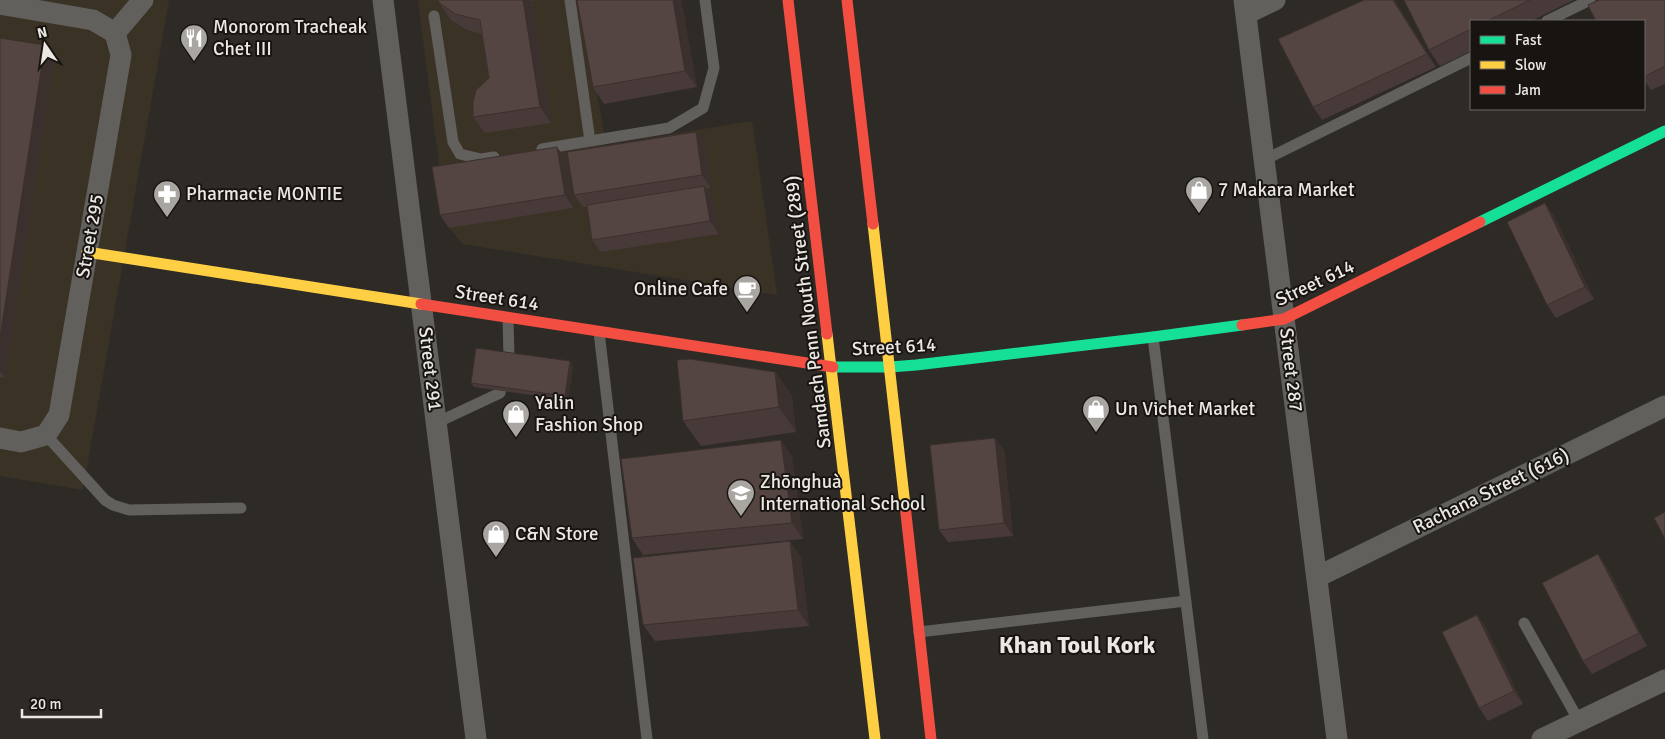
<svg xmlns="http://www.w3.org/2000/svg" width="1665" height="739" font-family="Signika,sans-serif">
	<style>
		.built { fill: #3b3226 }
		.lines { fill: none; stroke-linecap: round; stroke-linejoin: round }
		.lane { stroke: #62605d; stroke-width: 11 }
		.street { stroke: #62605d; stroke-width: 21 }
		.fast { stroke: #16e098; stroke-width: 11 }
		.slow { stroke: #ffcf43; stroke-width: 11 }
		.jam { stroke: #f24e42; stroke-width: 11 }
		.wall { fill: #483a39 }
		.shaded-wall { fill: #3b302e }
		.building { fill: #544442; stroke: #3b302e }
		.labels { text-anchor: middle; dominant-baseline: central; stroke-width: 4; stroke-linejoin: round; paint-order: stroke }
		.poi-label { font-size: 19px; fill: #ebe7e2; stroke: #171411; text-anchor: start }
		.street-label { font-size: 19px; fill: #ebe7e2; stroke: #171411 }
		.district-label { font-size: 24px; font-weight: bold; fill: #ebe7e2; stroke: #171411 }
	</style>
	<rect width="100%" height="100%" fill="#2e2b27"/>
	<path class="built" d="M 0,0 L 169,0 L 83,490 L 0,476 Z
		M 418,0 L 581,0 L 606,145 L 752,121 L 777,295 L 463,244 L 449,228 L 441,180 Z"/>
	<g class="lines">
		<path class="lane" d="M 570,0 L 590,141
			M 434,16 L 453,142 L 460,154 L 481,159 L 494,157
			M 1547,21 L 1590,0
			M 542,149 L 669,128 L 703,108 L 714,68 L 705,0
			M 1264,160 L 1471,58
			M 599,332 L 647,739
			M 1153,337 L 1203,739
			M 436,423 L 500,393 L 509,357 L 508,318
			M 46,435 L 105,500 L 113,505 L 129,510 L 241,508
			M 1524,623 L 1579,721
			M 919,632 L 1186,601"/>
		<path class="street" d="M 383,0 L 476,739
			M 1244,0 L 1337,739
			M 0,4 L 93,20 L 115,33
			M 1246,14 L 1275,0
			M 115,33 L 143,0
			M 0,438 L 21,442 L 46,435 L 59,415 L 121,55 L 115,33
			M 1317,577 L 1665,406
			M 1542,739 L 1665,680"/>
		<path class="fast" d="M 1480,222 L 1665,131
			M 833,367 L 890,367 L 916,365 L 1153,337 L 1242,325"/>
		<path class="slow" d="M 873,224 L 905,505
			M 87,252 L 421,304
			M 827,334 L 875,739"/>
		<path class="jam" d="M 788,0 L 827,334
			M 847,0 L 873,224
			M 421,304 L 833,367
			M 1242,325 L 1284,319 L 1480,222
			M 905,505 L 931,739"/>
	</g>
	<path class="wall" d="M 437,0 L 536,0 L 532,1 L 551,123 L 485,133 L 473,117 L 489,78 L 482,34 L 467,30 L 451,20 Z
		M 681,0 L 697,87 L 604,104 L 593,87 Z
		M 1364,0 L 1394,0 L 1436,67 L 1322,120 L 1313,107 Z
		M 1404,0 L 1574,0 L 1531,21 L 1471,21 L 1471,51 L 1440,66 L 1429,50 Z
		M 1665,0 L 1665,84 L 1651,90 L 1644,80 L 1644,21 Z
		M 0,38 L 45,45 L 54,58 L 5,378 L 0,377 Z
		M 696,132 L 705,145 L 711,188 L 706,188 L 713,199 L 719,234 L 601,252 L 592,240 L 587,207 L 583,207 L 574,195 Z
		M 566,160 L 573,208 L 449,228 L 440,215 Z
		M 1545,203 L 1554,216 L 1594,299 L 1556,318 L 1547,305 Z
		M 573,366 L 568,400 L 474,387 L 471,383 Z
		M 775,372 L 792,396 L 796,432 L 701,446 L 683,421 Z
		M 995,438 L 1004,450 L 1013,536 L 948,542 L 939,530 Z
		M 792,456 L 803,539 L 643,555 L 632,538 Z
		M 801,557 L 809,626 L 655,641 L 643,625 Z
		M 1607,567 L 1647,646 L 1592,674 L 1583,661 Z
		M 1477,615 L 1486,628 L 1523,704 L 1488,721 L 1479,708 Z"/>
	<path class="shaded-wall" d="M 523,0 L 531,0 L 532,1 L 551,123 L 540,107 Z
		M 673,0 L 681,0 L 697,87 L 685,71 Z
		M 1393,0 L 1396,2 L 1436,67 L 1427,54 Z
		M 45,45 L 54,58 L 5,378 L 0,371 L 0,338 Z
		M 696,132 L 705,145 L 711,188 L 702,175 Z
		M 557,147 L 566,160 L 573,208 L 565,195 Z
		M 704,186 L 713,199 L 719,234 L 710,221 Z
		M 1545,203 L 1554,216 L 1594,299 L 1585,287 Z
		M 570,361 L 573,366 L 568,400 L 565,396 Z
		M 775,372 L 792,396 L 796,432 L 779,407 Z
		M 995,438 L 1004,450 L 1013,536 L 1004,523 Z
		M 781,440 L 792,456 L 803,539 L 792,523 Z
		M 790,541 L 801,557 L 809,626 L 798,610 Z
		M 1598,554 L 1607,567 L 1647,646 L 1639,633 Z
		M 1477,615 L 1486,628 L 1523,704 L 1514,691 Z"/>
	<path class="building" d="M 437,0 L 523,0 L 540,107 L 473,117 L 473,102 L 476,90 L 489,78 L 480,20 L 455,14 L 440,3 Z
		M 577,0 L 673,0 L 685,71 L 593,87 Z
		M 1364,0 L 1393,0 L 1427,54 L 1313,107 L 1278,39 Z
		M 1404,0 L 1530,0 L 1487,21 L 1471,21 L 1471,29 L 1429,50 Z
		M 1599,0 L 1665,0 L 1665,66 L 1644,77 L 1644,21 L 1596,21 L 1588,5 Z
		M 0,38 L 45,45 L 0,338 Z
		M 696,132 L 702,175 L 574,195 L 567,152 Z
		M 557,147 L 565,195 L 440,215 L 432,167 Z
		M 704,186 L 710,221 L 592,240 L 587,205 Z
		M 1545,203 L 1585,287 L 1547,305 L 1507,222 Z
		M 476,348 L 570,361 L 565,396 L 471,383 Z
		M 690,359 L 775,372 L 779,407 L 683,421 L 677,360 Z
		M 995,438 L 1004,523 L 939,530 L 930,445 Z
		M 781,440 L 792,523 L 632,538 L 621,459 Z
		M 1665,512 L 1665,539 L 1654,518 Z
		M 790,541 L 798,610 L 643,625 L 633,558 Z
		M 1598,554 L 1639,633 L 1583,661 L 1542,583 Z
		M 1477,615 L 1514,691 L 1479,708 L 1442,632 Z"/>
	<defs>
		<g id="restaurant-pin" transform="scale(1.4375)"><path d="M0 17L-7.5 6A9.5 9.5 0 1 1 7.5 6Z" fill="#a9a5a1" stroke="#171411"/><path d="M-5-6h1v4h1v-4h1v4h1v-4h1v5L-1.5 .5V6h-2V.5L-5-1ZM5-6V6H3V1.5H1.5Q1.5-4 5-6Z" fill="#fff"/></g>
		<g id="shop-pin" transform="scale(1.4375)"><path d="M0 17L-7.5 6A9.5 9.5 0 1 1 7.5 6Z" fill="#a9a5a1" stroke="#171411"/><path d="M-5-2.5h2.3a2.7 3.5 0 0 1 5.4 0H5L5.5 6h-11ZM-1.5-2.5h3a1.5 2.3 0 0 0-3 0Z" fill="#fff"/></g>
		<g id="pharmacy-pin" transform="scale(1.4375)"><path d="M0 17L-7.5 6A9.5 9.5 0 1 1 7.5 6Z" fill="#a9a5a1" stroke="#171411"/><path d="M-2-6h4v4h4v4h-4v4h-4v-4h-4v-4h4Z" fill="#fff"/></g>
		<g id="cafe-pin" transform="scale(1.4375)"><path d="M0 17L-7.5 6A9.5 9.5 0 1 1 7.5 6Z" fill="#a9a5a1" stroke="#171411"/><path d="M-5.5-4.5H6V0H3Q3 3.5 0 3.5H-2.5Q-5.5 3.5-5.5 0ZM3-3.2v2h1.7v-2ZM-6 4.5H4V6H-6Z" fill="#fff"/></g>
		<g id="school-pin" transform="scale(1.4375)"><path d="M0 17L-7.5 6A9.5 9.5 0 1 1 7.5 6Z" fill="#a9a5a1" stroke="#171411"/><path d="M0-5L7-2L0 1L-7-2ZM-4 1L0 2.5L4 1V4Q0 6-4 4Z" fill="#fff"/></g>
	</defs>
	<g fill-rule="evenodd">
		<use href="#restaurant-pin" x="194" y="38"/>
		<use href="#shop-pin" x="1199" y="190"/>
		<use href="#pharmacy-pin" x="167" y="194"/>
		<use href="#cafe-pin" x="747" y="289"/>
		<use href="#shop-pin" x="1096" y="409"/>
		<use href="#shop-pin" x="516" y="414"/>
		<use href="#school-pin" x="741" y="493"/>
		<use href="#shop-pin" x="496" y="534"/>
	</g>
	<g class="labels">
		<g class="poi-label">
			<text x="213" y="27">Monorom Tracheak<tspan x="213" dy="22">Chet III</tspan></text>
			<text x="1218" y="190">7 Makara Market</text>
			<text x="186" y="194">Pharmacie MONTIE</text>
			<text x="728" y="289" text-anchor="end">Online Cafe</text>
			<text x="535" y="403">Yalin<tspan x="535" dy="22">Fashion Shop</tspan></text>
			<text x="1115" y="409">Un Vichet Market</text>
			<text x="760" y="482">Zhōnghuà<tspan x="760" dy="22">International School</tspan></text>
			<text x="515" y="534">C&amp;N Store</text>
		</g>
		<g class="street-label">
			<text transform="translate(90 236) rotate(-80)">Street 295</text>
			<text transform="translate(1315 283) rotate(-25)">Street 614</text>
			<text transform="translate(497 298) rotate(9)">Street 614</text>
			<text transform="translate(808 312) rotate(-97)">Samdach Penn Nouth Street (289)</text>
			<text transform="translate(894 347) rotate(-3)">Street 614</text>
			<text transform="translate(430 369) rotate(83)">Street 291</text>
			<text transform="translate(1291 370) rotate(83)">Street 287</text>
			<text transform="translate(1491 491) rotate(-26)">Rachana Street (616)</text>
		</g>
		<g class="district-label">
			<text x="1077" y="645">Khan Toul Kork</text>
		</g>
	</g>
	<rect x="1470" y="20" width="175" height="90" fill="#171411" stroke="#6c6865"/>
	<rect x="1480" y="36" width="25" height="8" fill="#16e098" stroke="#6c6865"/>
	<text x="1515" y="45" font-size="15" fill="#ebe7e2">Fast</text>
	<rect x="1480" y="61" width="25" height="8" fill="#ffcf43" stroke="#6c6865"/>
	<text x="1515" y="70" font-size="15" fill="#ebe7e2">Slow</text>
	<rect x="1480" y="86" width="25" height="8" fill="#f24e42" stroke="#6c6865"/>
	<text x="1515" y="95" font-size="15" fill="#ebe7e2">Jam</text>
	<g transform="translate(45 45) rotate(347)" stroke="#171411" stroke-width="4" paint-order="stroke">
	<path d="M0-4L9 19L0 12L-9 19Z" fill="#ebe7e2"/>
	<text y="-8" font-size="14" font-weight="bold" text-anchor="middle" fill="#ebe7e2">N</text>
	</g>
	<path d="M22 709v8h79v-8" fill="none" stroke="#ebe7e2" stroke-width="2.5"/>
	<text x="30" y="709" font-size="15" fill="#ebe7e2" stroke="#171411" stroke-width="4" paint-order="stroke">20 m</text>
</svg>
